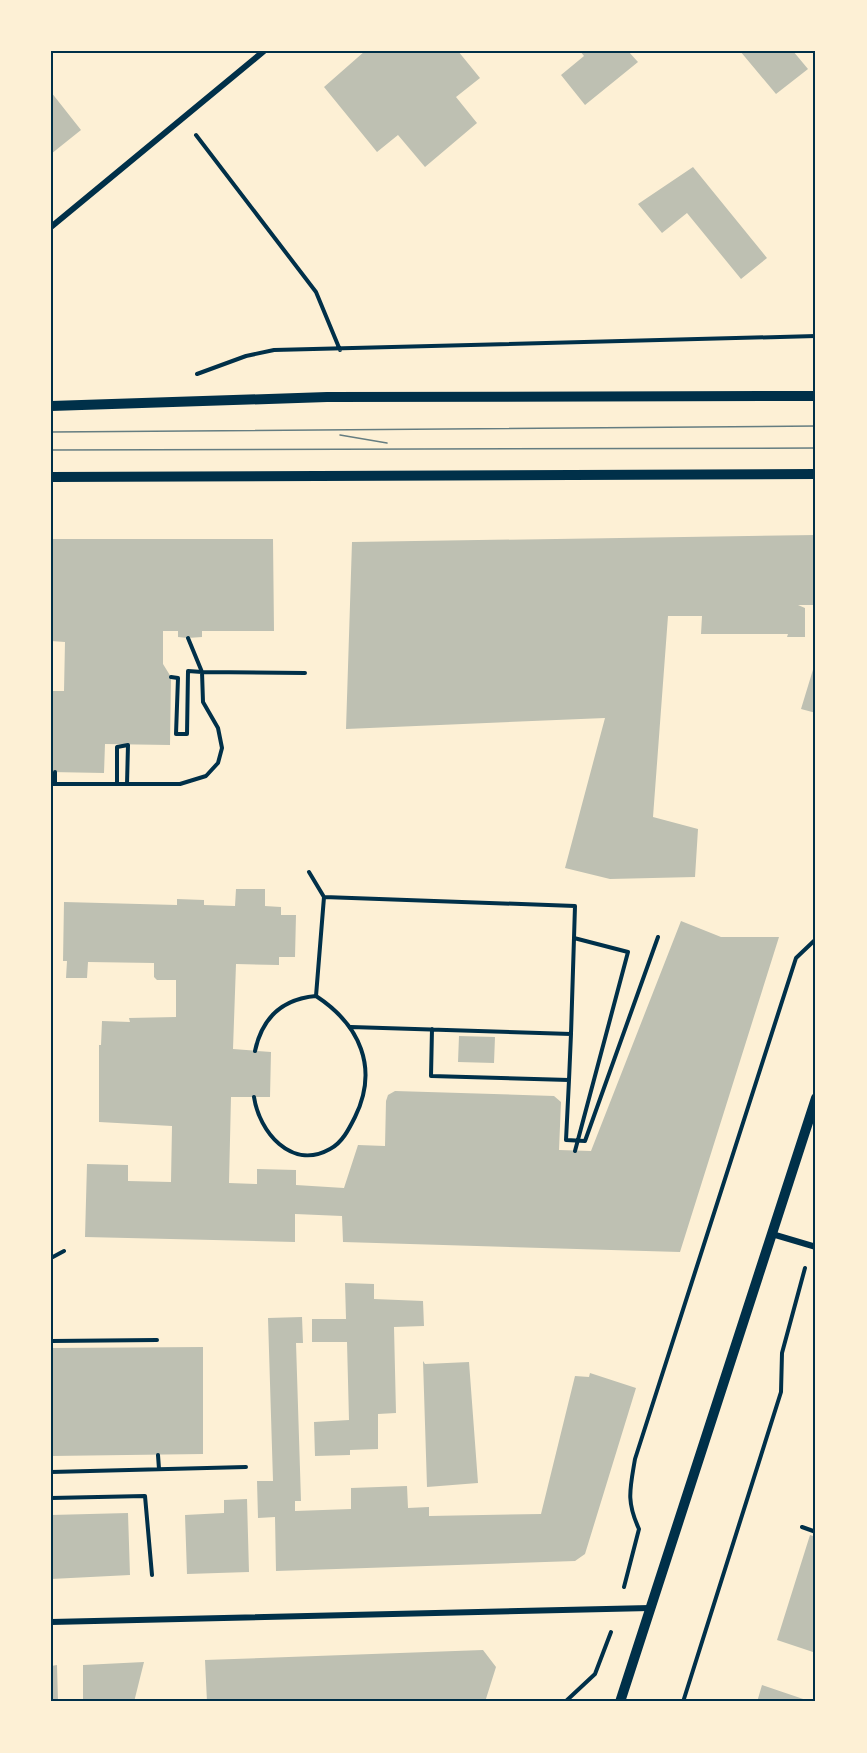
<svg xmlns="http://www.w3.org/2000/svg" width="867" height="1753" font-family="Roboto,sans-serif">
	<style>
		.building { fill: #bec0b2 }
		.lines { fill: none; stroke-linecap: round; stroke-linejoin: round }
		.path { stroke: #003049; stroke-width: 4 }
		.minor { stroke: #003049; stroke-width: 6 }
		.tertiary { stroke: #003049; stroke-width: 10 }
		.tram { stroke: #657d81; stroke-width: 1.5 }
		.neatline { fill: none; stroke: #003049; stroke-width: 2 }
	</style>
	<rect width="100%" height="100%" fill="#fdf0d5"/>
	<path class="building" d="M 365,51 L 458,51 L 480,78 L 456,97 L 477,123 L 425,167 L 398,135 L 377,152 L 324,87 Z
		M 580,51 L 628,51 L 638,62 L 585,105 L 561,75 L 584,56 Z
		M 740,51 L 793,51 L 808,69 L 776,94 Z
		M 51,92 L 81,130 L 51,154 Z
		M 693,167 L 767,258 L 741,279 L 687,213 L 662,233 L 638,204 Z
		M 816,535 L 816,605 L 798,605 L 805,608 L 805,637 L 787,637 L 788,634 L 701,634 L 702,616 L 668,616 L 653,817 L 698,829 L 695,877 L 610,879 L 565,868 L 605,718 L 346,729 L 352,542 Z
		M 51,539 L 273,539 L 274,631 L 202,631 L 202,637 L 188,638 L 178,637 L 178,631 L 163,631 L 163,664 L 171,677 L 170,745 L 105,744 L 104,773 L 51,772 L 51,691 L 64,691 L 65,642 L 51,641 Z
		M 815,663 L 816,663 L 816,713 L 801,709 Z
		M 236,889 L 265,889 L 265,906 L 281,907 L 281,915 L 296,915 L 295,957 L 279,957 L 279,965 L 236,964 L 233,1049 L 271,1052 L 270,1097 L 231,1097 L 229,1183 L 257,1184 L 257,1169 L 296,1170 L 296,1185 L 344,1188 L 358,1145 L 385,1146 L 386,1101 L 388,1095 L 395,1091 L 554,1096 L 561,1102 L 559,1150 L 591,1151 L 681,921 L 721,937 L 779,937 L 680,1252 L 343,1242 L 342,1216 L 295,1214 L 295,1242 L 85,1237 L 87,1164 L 128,1165 L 128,1181 L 171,1182 L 172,1126 L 99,1122 L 99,1045 L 101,1045 L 102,1021 L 130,1022 L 129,1018 L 176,1017 L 176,980 L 157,980 L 154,977 L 154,963 L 88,962 L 87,978 L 66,978 L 67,961 L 63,961 L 64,902 L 177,905 L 177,899 L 204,900 L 204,905 L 235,906 Z
		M 459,1036 L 495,1037 L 494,1063 L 458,1062 Z
		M 345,1283 L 374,1284 L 374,1299 L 423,1301 L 424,1326 L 394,1327 L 396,1413 L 378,1414 L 378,1449 L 350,1450 L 350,1455 L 315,1456 L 314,1422 L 349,1420 L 347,1342 L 312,1342 L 312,1319 L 346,1319 Z
		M 302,1317 L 303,1343 L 296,1343 L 301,1501 L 295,1501 L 295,1511 L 351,1509 L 351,1488 L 407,1486 L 408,1508 L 429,1507 L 429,1516 L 541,1514 L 575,1376 L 589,1377 L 590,1373 L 636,1388 L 585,1554 L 575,1561 L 276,1571 L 275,1517 L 258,1518 L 257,1481 L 273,1481 L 268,1318 Z
		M 203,1347 L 203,1454 L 51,1456 L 51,1348 Z
		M 423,1361 L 425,1364 L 469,1362 L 478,1483 L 427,1487 Z
		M 247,1499 L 249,1572 L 187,1574 L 185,1515 L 224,1513 L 224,1500 Z
		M 128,1513 L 130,1575 L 51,1579 L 51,1515 Z
		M 810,1535 L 816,1537 L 816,1653 L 777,1640 Z
		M 483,1650 L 496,1667 L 485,1702 L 271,1702 L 271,1699 L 207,1702 L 205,1660 Z
		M 144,1662 L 134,1702 L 83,1702 L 83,1665 Z
		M 57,1665 L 58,1702 L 51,1702 L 51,1666 Z
		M 762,1685 L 812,1702 L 757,1702 Z"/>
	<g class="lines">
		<path class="path" d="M 196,135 L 316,292 L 340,350
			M 197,374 L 246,356 L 274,350 L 816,336
			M 171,677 L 178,678 L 176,734 L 187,734 L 188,671 L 202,672 L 188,638
			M 55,772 L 55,784
			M 51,784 L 180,784 L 206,776 L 218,763 L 222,748 L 218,728 L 203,702 L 202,672 L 305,673
			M 117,784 L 117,747 L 128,745 L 127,784
			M 324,897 L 575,906 L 571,1034 L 351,1027
			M 574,938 L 628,952 L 575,1151
			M 432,1029 L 431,1076 L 569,1080 L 571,1034
			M 255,1051 C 262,1018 282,999 316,996 L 324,897 L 309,872
			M 569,1080 L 566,1140 L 585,1141 L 658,937
			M 254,1097 C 259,1131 291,1171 330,1149 C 342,1143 349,1129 355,1117 C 379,1068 360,1025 316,996
			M 51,1258 L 64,1251
			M 51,1341 L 157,1340
			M 158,1455 L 159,1469
			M 51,1472 L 246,1467
			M 51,1498 L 145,1496 L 152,1575
			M 802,1527 L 816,1532
			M 624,1587 L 639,1529 C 626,1501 630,1489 635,1459 L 796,958 L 816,939
			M 565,1702 L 595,1674 L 611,1632
			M 683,1702 L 781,1392 L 782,1353 L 805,1268"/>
		<path class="minor" d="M 51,227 L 264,51
			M 772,1234 L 816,1247
			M 51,1622 L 650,1608"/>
		<path class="tertiary" d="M 51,406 L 327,397 L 816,396
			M 51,477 L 816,474
			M 620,1702 L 816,1098"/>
		<path class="tram" d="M 51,432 L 816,426
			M 340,435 L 387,443
			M 51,450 L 816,448"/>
	</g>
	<rect width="867" height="1753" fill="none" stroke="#fdf0d5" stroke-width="105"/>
	<rect x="52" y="52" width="762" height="1648" class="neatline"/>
</svg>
